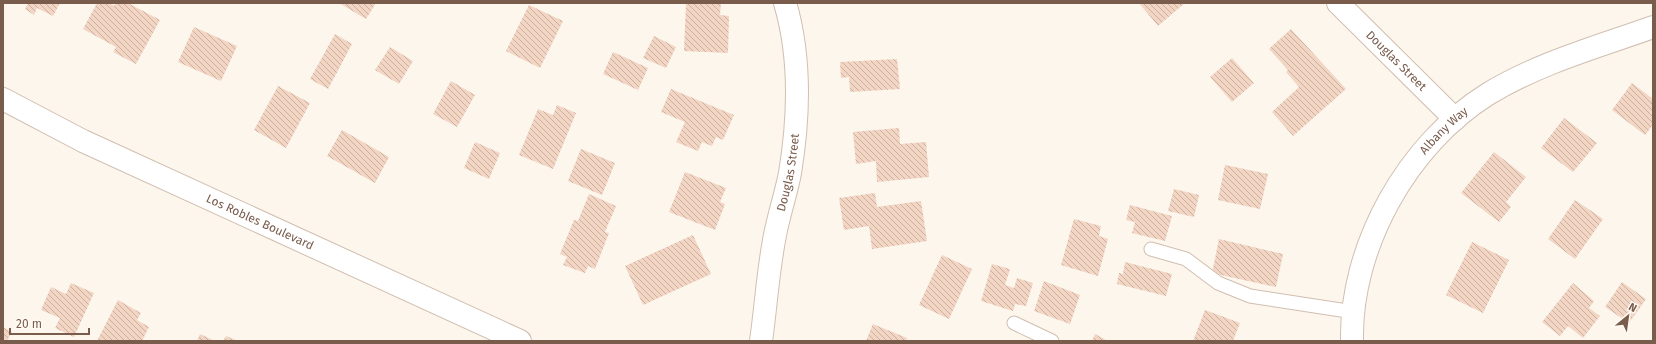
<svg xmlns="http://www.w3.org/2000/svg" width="1656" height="344" font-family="'Fira Sans',sans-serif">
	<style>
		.building { fill: url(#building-back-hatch) }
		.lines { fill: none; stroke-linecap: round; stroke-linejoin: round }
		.lane-casing { stroke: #d1beb0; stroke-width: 15 }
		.street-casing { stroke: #d1beb0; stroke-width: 24 }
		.lane { stroke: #fff; stroke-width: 13 }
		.street { stroke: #fff; stroke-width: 22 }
		.labels { text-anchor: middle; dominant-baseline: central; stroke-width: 3.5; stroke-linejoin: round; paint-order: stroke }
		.street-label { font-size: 12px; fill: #7a5c4d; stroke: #fffaf3 }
	</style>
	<defs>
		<pattern id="building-back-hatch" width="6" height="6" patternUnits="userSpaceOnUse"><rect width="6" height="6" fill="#f3d5c3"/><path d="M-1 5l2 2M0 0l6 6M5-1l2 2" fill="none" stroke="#cab0a1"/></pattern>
	</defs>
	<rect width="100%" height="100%" fill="#fdf6ec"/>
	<path class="building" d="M 28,3 L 60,3 L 53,16 L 37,8 L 34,15 L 25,9 Z
		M 97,3 L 109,3 L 114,6 L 116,3 L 128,3 L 160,20 L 136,64 L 113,52 L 116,47 L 83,29 Z
		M 339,3 L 376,3 L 366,19 Z
		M 686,3 L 721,3 L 720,15 L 729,16 L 728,53 L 684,51 Z
		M 1139,3 L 1185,3 L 1158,26 Z
		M 529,5 L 563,21 L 540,68 L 506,51 Z
		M 194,27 L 237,46 L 221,81 L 178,62 Z
		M 1291,29 L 1346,89 L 1293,136 L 1272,112 L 1299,87 L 1286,72 L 1288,70 L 1269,49 Z
		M 335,34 L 352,44 L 328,89 L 310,79 Z
		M 654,36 L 676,47 L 666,68 L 643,58 Z
		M 390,47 L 413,61 L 399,84 L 375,70 Z
		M 613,52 L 648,68 L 638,90 L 603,74 Z
		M 1232,58 L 1254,83 L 1232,102 L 1210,77 Z
		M 897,59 L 900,89 L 850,92 L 849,77 L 841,78 L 840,62 Z
		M 451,81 L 475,95 L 457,127 L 433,114 Z
		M 1632,83 L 1653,99 L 1653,111 L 1651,113 L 1653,114 L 1653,125 L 1645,135 L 1612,110 Z
		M 278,86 L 310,103 L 286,148 L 254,130 Z
		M 671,89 L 734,115 L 723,140 L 716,137 L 712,146 L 702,142 L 698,151 L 676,142 L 685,122 L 661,112 Z
		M 557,105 L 576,113 L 553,169 L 519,155 L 538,109 L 553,115 Z
		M 1564,118 L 1597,143 L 1573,172 L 1541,148 Z
		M 899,128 L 900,144 L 926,142 L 929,177 L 877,182 L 876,161 L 856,164 L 853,132 Z
		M 342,130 L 389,157 L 375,183 L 327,156 Z
		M 475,142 L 500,153 L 489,179 L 464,168 Z
		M 581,149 L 615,163 L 602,195 L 568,181 Z
		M 1494,152 L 1526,177 L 1506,202 L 1511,207 L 1499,222 L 1461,193 Z
		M 1225,165 L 1268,174 L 1260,209 L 1218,200 Z
		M 685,172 L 726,188 L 720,202 L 725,204 L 715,230 L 669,212 Z
		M 1174,189 L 1199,195 L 1194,217 L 1168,211 Z
		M 875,193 L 877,207 L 921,201 L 927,241 L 872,249 L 869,226 L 844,230 L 839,198 Z
		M 589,194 L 616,206 L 605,232 L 609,233 L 595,269 L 588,266 L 585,273 L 563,265 L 567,257 L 560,254 L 574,220 L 578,221 Z
		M 1575,200 L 1603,219 L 1575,259 L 1548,239 Z
		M 1130,205 L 1172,216 L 1165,241 L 1132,233 L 1135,222 L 1126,220 Z
		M 1074,219 L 1101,226 L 1099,236 L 1108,239 L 1098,276 L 1061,265 Z
		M 693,235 L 711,274 L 643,305 L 625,266 Z
		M 1219,239 L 1283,254 L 1276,287 L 1212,273 Z
		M 1472,242 L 1509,260 L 1483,313 L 1446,295 Z
		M 942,255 L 972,269 L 949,319 L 919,305 Z
		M 1125,262 L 1172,274 L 1166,296 L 1117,284 L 1119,273 L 1123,274 Z
		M 992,264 L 1010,269 L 1005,285 L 1014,288 L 1017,278 L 1033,283 L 1026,306 L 1015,304 L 1013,311 L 981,301 Z
		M 1044,281 L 1080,295 L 1070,324 L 1034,311 Z
		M 1622,282 L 1646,299 L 1629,323 L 1605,307 Z
		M 71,283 L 94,293 L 74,337 L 55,328 L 60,318 L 41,310 L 51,287 L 66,294 Z
		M 1573,283 L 1594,301 L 1589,308 L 1600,316 L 1583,338 L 1568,326 L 1560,336 L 1542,322 Z
		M 118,300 L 141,313 L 137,320 L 149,327 L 142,341 L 97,341 Z
		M 1205,310 L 1240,323 L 1233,341 L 1193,341 Z
		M 873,324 L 907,338 L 906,341 L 866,341 Z
		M 3,327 L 12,332 L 7,341 L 3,341 Z
		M 200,334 L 215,341 L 197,341 Z
		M 1095,334 L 1108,341 L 1092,341 Z
		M 226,336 L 238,341 L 223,341 Z"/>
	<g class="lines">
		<g class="lane-casing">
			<path id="lane" d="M 1151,249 L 1186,259 L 1218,283 L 1250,296 L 1354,312
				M 1014,323 L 1052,341"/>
		</g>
		<g class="street-casing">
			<g id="street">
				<path id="s1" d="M 1338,3 L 1455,119"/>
				<path id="s2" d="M 3,99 L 83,141 L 520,341"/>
				<path id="s3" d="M 761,341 C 766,306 768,270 775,235 C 779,214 786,194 790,173 C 799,118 801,57 785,3"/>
				<path id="s4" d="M 1352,341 C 1350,246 1408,144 1488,94 C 1539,63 1597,47 1653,27"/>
			</g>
		</g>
		<use href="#lane" class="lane"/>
		<use href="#street" class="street"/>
	</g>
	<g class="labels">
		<g class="street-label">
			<text stroke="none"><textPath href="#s1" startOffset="82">Douglas Street</textPath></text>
			<text stroke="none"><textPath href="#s4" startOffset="236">Albany Way</textPath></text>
			<text stroke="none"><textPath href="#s3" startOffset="171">Douglas Street</textPath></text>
			<text stroke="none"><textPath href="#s2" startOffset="285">Los Robles Boulevard</textPath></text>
		</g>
	</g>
	<rect width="1656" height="344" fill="none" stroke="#7a5c4d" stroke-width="8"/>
	<g transform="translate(1628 316) rotate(29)" stroke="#fffaf3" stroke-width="3" paint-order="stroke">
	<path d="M0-3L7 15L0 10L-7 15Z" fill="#7a5c4d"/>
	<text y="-6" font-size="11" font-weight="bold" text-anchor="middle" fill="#7a5c4d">N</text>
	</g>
	<path d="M10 328v6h79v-6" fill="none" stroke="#7a5c4d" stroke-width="2"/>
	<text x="16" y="328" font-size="12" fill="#7a5c4d" stroke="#fffaf3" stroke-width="3" paint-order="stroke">20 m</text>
</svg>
